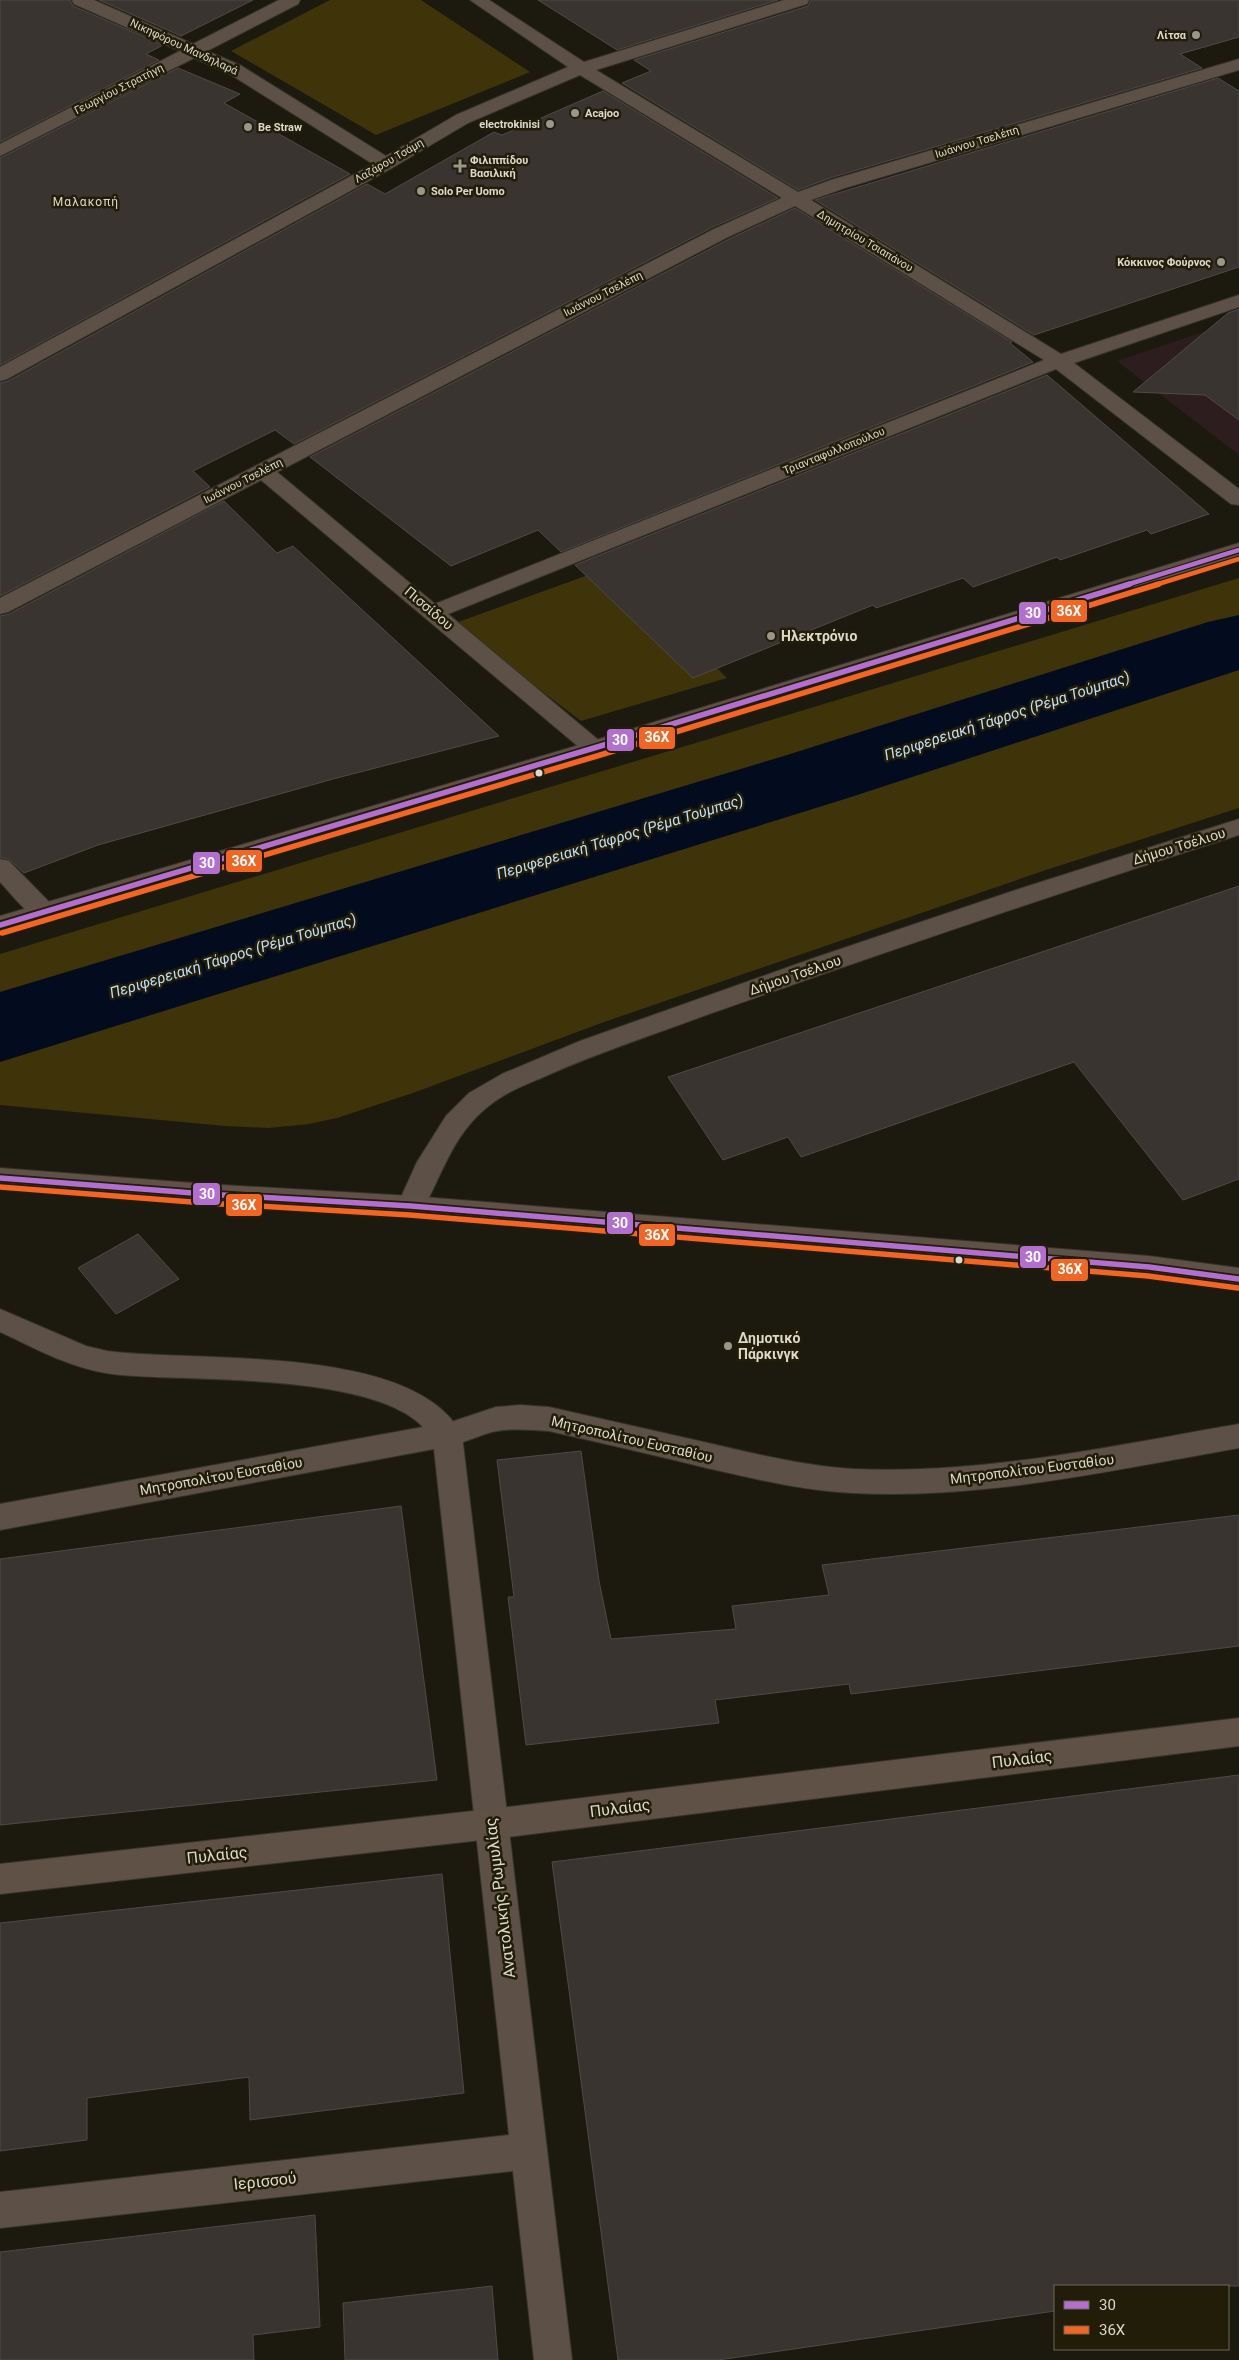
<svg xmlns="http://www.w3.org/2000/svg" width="1239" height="2360" font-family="Roboto,sans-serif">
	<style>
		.education { fill: #2e1d1e }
		.green { fill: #3e3309 }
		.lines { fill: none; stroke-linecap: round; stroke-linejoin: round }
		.river { fill: #030b1e; fill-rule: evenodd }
		.building { fill: #393430; stroke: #4f4a48 }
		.lane-casing { stroke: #36342a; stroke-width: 2 }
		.street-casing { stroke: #36342a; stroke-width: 2 }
		.secondary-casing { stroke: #36342a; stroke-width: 2 }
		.lane { fill: #5d5047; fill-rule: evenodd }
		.street { fill: #5d5047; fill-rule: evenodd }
		.secondary { fill: #5f5146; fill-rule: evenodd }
		.bus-1-far1-casing { stroke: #221d09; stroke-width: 7 }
		.bus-1-casing { stroke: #221d09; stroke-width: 9 }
		.bus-2-far1-casing { stroke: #221d09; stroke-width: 7 }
		.bus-2-casing { stroke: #221d09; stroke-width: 9 }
		.bus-1-far1 { stroke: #b36fd0; stroke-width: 4.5 }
		.bus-1 { stroke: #b36fd0; stroke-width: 5.5 }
		.bus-2-far1 { stroke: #f26522; stroke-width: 4.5 }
		.bus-2 { stroke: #f26522; stroke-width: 5.5 }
		.poi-dot { fill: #99968a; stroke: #221d09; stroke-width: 2 }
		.bus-dot { fill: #dcd9cd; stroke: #221d09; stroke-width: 2 }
		.labels { text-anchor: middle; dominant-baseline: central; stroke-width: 5; stroke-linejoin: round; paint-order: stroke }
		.far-poi-label { font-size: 11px; font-weight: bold; fill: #dcd9cd; stroke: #221d09; text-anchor: start }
		.far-street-label { font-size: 11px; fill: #dcd9cd; stroke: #221d09 }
		.far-neighbourhood-label { font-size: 12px; letter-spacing: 1px; fill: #dcd9cd; stroke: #221d09 }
		.street-label { font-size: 14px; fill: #dcd9cd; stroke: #221d09 }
		.poi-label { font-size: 14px; font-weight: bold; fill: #dcd9cd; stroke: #221d09; text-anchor: start }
		.water-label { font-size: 15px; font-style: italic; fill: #c3defa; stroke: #221d09 }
		.near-street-label { font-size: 16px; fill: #dcd9cd; stroke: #221d09 }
		.line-badge { stroke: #221d09; stroke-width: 2 }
		.badge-label { font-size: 14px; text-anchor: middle; font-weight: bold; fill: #fff }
	</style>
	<rect width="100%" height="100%" fill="#1c1a0f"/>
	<path class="education" d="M 1239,320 L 1239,455 L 1117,361 Z"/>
	<path class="green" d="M 330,0 L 421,0 L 530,72 L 376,135 L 231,51 Z
		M 613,566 L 727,678 L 581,721 L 453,624 Z
		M 1239,578 L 1239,808 L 1046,870 L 604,1022 L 413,1093 L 337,1118 L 309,1124 L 269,1128 L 225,1126 L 0,1105 L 0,954 Z"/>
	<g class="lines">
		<path class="river" d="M 1239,615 L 1239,670 L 848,798 L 0,1062 L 0,992 L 784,756 L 1208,622 Z"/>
	</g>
	<path class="building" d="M 0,0 L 70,0 L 73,6 L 163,45 L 146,54 L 159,60 L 0,142 Z
		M 99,0 L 253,0 L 181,36 Z
		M 538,0 L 778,0 L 617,50 Z
		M 811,0 L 1239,0 L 1239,37 L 1180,54 L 1202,68 L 830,178 L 798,190 L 622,83 L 651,71 L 634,60 L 808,6 Z
		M 178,68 L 240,94 L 224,103 L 350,174 L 0,365 L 0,158 Z
		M 1218,78 L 1239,91 L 1239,267 L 1034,335 L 815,200 Z
		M 603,91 L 778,198 L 713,227 L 294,444 L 275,430 L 193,471 L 210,487 L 0,596 L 0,383 L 8,381 L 367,184 L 385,194 L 494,132 L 502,135 Z
		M 795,208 L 1012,342 L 1010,343 L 1033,362 L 561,552 L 538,530 L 451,566 L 310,457 L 729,239 Z
		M 1239,309 L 1239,420 L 1205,395 L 1133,392 L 1228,313 Z
		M 1047,375 L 1209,514 L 1151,534 L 1147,530 L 1060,560 L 1057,557 L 973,587 L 963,578 L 876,608 L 873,605 L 693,678 L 575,565 Z
		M 224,501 L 277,553 L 293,546 L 499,736 L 333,779 L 98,845 L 24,873 L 10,860 L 0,857 L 0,616 L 9,614 Z
		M 1239,886 L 1239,1179 L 1183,1200 L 1074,1062 L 801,1157 L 788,1137 L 723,1160 L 668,1077 Z
		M 138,1234 L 179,1279 L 116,1314 L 78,1268 Z
		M 581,1451 L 599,1581 L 611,1639 L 736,1629 L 732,1606 L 829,1595 L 822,1565 L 1239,1515 L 1239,1646 L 851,1694 L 849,1684 L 715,1700 L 719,1723 L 526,1745 L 508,1597 L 514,1597 L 497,1460 Z
		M 401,1506 L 437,1780 L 0,1825 L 0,1559 Z
		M 1239,1775 L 1239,2286 L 1055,2286 L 1055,2311 L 718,2360 L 618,2360 L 552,1862 Z
		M 442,1874 L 464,2093 L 250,2120 L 249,2077 L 87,2098 L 87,2140 L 0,2151 L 0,1923 Z
		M 315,2215 L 320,2327 L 253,2335 L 254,2360 L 0,2360 L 0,2252 Z
		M 492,2286 L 498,2360 L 345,2360 L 343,2303 Z"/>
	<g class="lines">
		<g class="lane-casing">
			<path id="lane" d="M 521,1405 L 549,1407 C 602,1419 655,1431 708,1443 C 755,1454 804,1466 853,1469 C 982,1475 1112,1446 1239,1424 L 1239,1448 C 1112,1470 982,1500 853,1493 C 804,1491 755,1479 707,1468 C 655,1455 602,1443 549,1431 C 532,1430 514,1428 497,1431 C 477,1434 457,1450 436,1443 L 432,1435 L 436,1427 L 496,1407 Z"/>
		</g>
		<g class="street-casing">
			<path id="street" d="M 72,0 L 94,0 L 193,44 L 279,0 L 300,0 L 298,4 L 207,51 L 240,65 L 386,156 L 456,115 L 568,67 L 470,0 L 489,0 L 584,62 L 784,0 L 809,0 L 807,4 L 596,70 L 798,192 L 831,180 L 1239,59 L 1239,70 L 845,188 L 811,200 L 1061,354 L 1239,295 L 1239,307 L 1074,363 L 1239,489 L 1239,505 L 1231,504 L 1056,369 L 448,614 L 602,743 L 606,748 L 602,753 L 594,756 L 586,753 L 261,480 L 8,612 L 0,614 L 0,598 L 714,229 L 782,198 L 580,75 L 468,123 L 392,168 L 7,379 L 0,381 L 0,367 L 373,164 L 228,73 L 194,58 L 0,156 L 0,144 L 180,51 L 74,4 ZM 795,206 L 1044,360 L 435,604 L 277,472 L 728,237 Z
				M 1239,819 L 1239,835 C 1061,892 885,952 709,1014 C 655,1034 600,1052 548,1075 C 528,1084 507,1091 490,1105 C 452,1134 443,1174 421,1213 L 411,1216 L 401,1213 L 397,1206 L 417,1162 L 446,1116 L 469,1093 L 502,1074 L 580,1041 L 814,958 L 1022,888 Z
				M 0,859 L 9,861 L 53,906 L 57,912 L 53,918 C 31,924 14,896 0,882 Z
				M 0,1309 L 86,1346 L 107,1351 C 197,1363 415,1343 462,1435 L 572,2360 L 534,2360 L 513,2171 L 0,2228 L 0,2192 L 509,2135 L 434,1449 L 0,1530 L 0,1504 L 423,1427 C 377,1378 221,1380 155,1377 C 139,1376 122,1376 106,1373 C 68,1367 35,1348 0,1332 Z"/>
		</g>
		<g class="secondary-casing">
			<path id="secondary" d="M 1239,543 L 1239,557 L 602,753 L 0,934 L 0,916 L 586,743 Z
				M 0,1168 L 206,1184 L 411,1196 L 1149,1256 L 1239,1268 L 1239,1290 L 1149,1278 L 411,1216 L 206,1204 L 0,1188 Z
				M 1239,1718 L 1239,1746 L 491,1839 L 0,1894 L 0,1864 L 491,1809 Z"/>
		</g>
		<use href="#lane" class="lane"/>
		<use href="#street" class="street"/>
		<use href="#secondary" class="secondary"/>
		<g class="bus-1-far1-casing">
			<path id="bus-1-far1" d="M 1126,585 L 1239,550"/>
		</g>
		<g class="bus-1-casing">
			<path id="bus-1" d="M 0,925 L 594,748 L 1130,584
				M 0,1178 L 206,1194 L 411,1206 L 1149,1267 L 1239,1279"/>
		</g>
		<g class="bus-2-far1-casing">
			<path id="bus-2-far1" d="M 1155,585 L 1239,559"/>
		</g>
		<g class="bus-2-casing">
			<path id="bus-2" d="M 2,933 L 597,756 L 1159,584
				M 0,1187 L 205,1203 L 410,1215 L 1148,1276 L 1238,1288"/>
		</g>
		<use href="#bus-1-far1" class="bus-1-far1"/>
		<use href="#bus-1" class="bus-1"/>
		<use href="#bus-2-far1" class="bus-2-far1"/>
		<use href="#bus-2" class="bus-2"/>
	</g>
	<g class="poi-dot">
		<circle cx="1196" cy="35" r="5"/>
		<circle cx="575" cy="113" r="5"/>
		<circle cx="550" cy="124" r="5"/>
		<circle cx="248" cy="127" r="5"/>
		<path d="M457.5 158.5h5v5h5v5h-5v5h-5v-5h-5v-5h5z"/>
		<circle cx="421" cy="191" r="5"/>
		<circle cx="1221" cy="262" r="5"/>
		<circle cx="771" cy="636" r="5"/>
		<circle cx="728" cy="1346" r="5"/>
	</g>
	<g class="bus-dot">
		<circle cx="539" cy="773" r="4.5"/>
		<circle cx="959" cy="1260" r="4.5"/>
	</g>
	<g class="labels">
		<g class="far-poi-label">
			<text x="1186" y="35" text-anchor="end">Λίτσα</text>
			<text x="585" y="113">Acajoo</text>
			<text x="540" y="124" text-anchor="end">electrokinisi</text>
			<text x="258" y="127">Be Straw</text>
			<text x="470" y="160">Φιλιππίδου<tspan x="470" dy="13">Βασιλική</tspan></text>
			<text x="431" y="191">Solo Per Uomo</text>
			<text x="1211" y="262" text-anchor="end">Κόκκινος Φούρνος</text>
		</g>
		<g class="far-street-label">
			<text transform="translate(184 47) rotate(25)">Νικηφόρου Μανδηλαρά</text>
			<text transform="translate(119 89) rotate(-27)">Γεωργίου Στρατήγη</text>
			<text transform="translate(977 142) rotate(-17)">Ιωάννου Τσελέπη</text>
			<text transform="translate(389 161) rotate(-30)">Λαζάρου Τσάμη</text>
			<text transform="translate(865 241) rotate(31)">Δημητρίου Τσιαπάνου</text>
			<text transform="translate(603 294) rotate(-27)">Ιωάννου Τσελέπη</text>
			<text transform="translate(834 451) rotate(-22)">Τριανταφυλλοπούλου</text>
			<text transform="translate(243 481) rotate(-27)">Ιωάννου Τσελέπη</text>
		</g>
		<g class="far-neighbourhood-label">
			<text x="86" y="202">Μαλακοπή</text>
		</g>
		<g class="street-label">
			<text transform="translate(429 608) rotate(40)">Πισσίδου</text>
			<text transform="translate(1179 846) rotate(-17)">Δήμου Τσέλιου</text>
			<text transform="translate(795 975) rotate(-19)">Δήμου Τσέλιου</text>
			<text transform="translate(632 1439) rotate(13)">Μητροπολίτου Ευσταθίου</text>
			<text transform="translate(1032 1469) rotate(-7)">Μητροπολίτου Ευσταθίου</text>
			<text transform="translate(221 1476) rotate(-10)">Μητροπολίτου Ευσταθίου</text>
		</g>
		<g class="poi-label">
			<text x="781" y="636">Ηλεκτρόνιο</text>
			<text x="738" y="1338">Δημοτικό<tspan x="738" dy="16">Πάρκινγκ</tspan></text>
		</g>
		<g class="water-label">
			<text transform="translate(1007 716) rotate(-18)">Περιφερειακή Τάφρος (Ρέμα Τούμπας)</text>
			<text transform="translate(620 837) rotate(-17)">Περιφερειακή Τάφρος (Ρέμα Τούμπας)</text>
			<text transform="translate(233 956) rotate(-17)">Περιφερειακή Τάφρος (Ρέμα Τούμπας)</text>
		</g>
		<g class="near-street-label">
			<text transform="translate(1022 1759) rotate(-7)">Πυλαίας</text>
			<text transform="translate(620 1808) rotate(-7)">Πυλαίας</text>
			<text transform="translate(217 1855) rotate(-6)">Πυλαίας</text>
			<text transform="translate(500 1898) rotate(-97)">Ανατολικής Ρωμυλίας</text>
			<text transform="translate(265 2181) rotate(-6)">Ιερισσού</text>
		</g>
	</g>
	<g class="line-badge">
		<rect x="1050" y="599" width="38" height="24" rx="5" fill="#f26522"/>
		<rect x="1018" y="601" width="29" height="24" rx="5" fill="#b36fd0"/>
		<rect x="638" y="726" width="38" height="24" rx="5" fill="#f26522"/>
		<rect x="606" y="728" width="29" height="24" rx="5" fill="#b36fd0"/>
		<rect x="225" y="849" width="38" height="24" rx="5" fill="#f26522"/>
		<rect x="192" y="851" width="29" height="24" rx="5" fill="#b36fd0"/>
		<rect x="192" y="1182" width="29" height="24" rx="5" fill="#b36fd0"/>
		<rect x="225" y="1193" width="38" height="24" rx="5" fill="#f26522"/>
		<rect x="606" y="1211" width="28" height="24" rx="5" fill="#b36fd0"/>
		<rect x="638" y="1223" width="38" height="24" rx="5" fill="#f26522"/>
		<rect x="1019" y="1245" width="28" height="24" rx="5" fill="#b36fd0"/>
		<rect x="1050" y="1258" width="39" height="24" rx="5" fill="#f26522"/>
	</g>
	<g class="badge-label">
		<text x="1069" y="616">36Χ</text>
		<text x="1033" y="618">30</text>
		<text x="657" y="742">36Χ</text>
		<text x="620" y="745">30</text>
		<text x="244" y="866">36Χ</text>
		<text x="207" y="868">30</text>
		<text x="207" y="1199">30</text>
		<text x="244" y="1210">36Χ</text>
		<text x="620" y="1228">30</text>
		<text x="657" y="1240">36Χ</text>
		<text x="1033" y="1262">30</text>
		<text x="1070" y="1274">36Χ</text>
	</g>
	<rect x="1054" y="2285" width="175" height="65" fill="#221d09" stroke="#6c6857"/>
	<rect x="1064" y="2301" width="25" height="8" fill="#b36fd0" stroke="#6c6857"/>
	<text x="1099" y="2310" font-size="15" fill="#dcd9cd">30</text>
	<rect x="1064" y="2326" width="25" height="8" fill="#f26522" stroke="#6c6857"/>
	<text x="1099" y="2335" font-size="15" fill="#dcd9cd">36Χ</text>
</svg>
